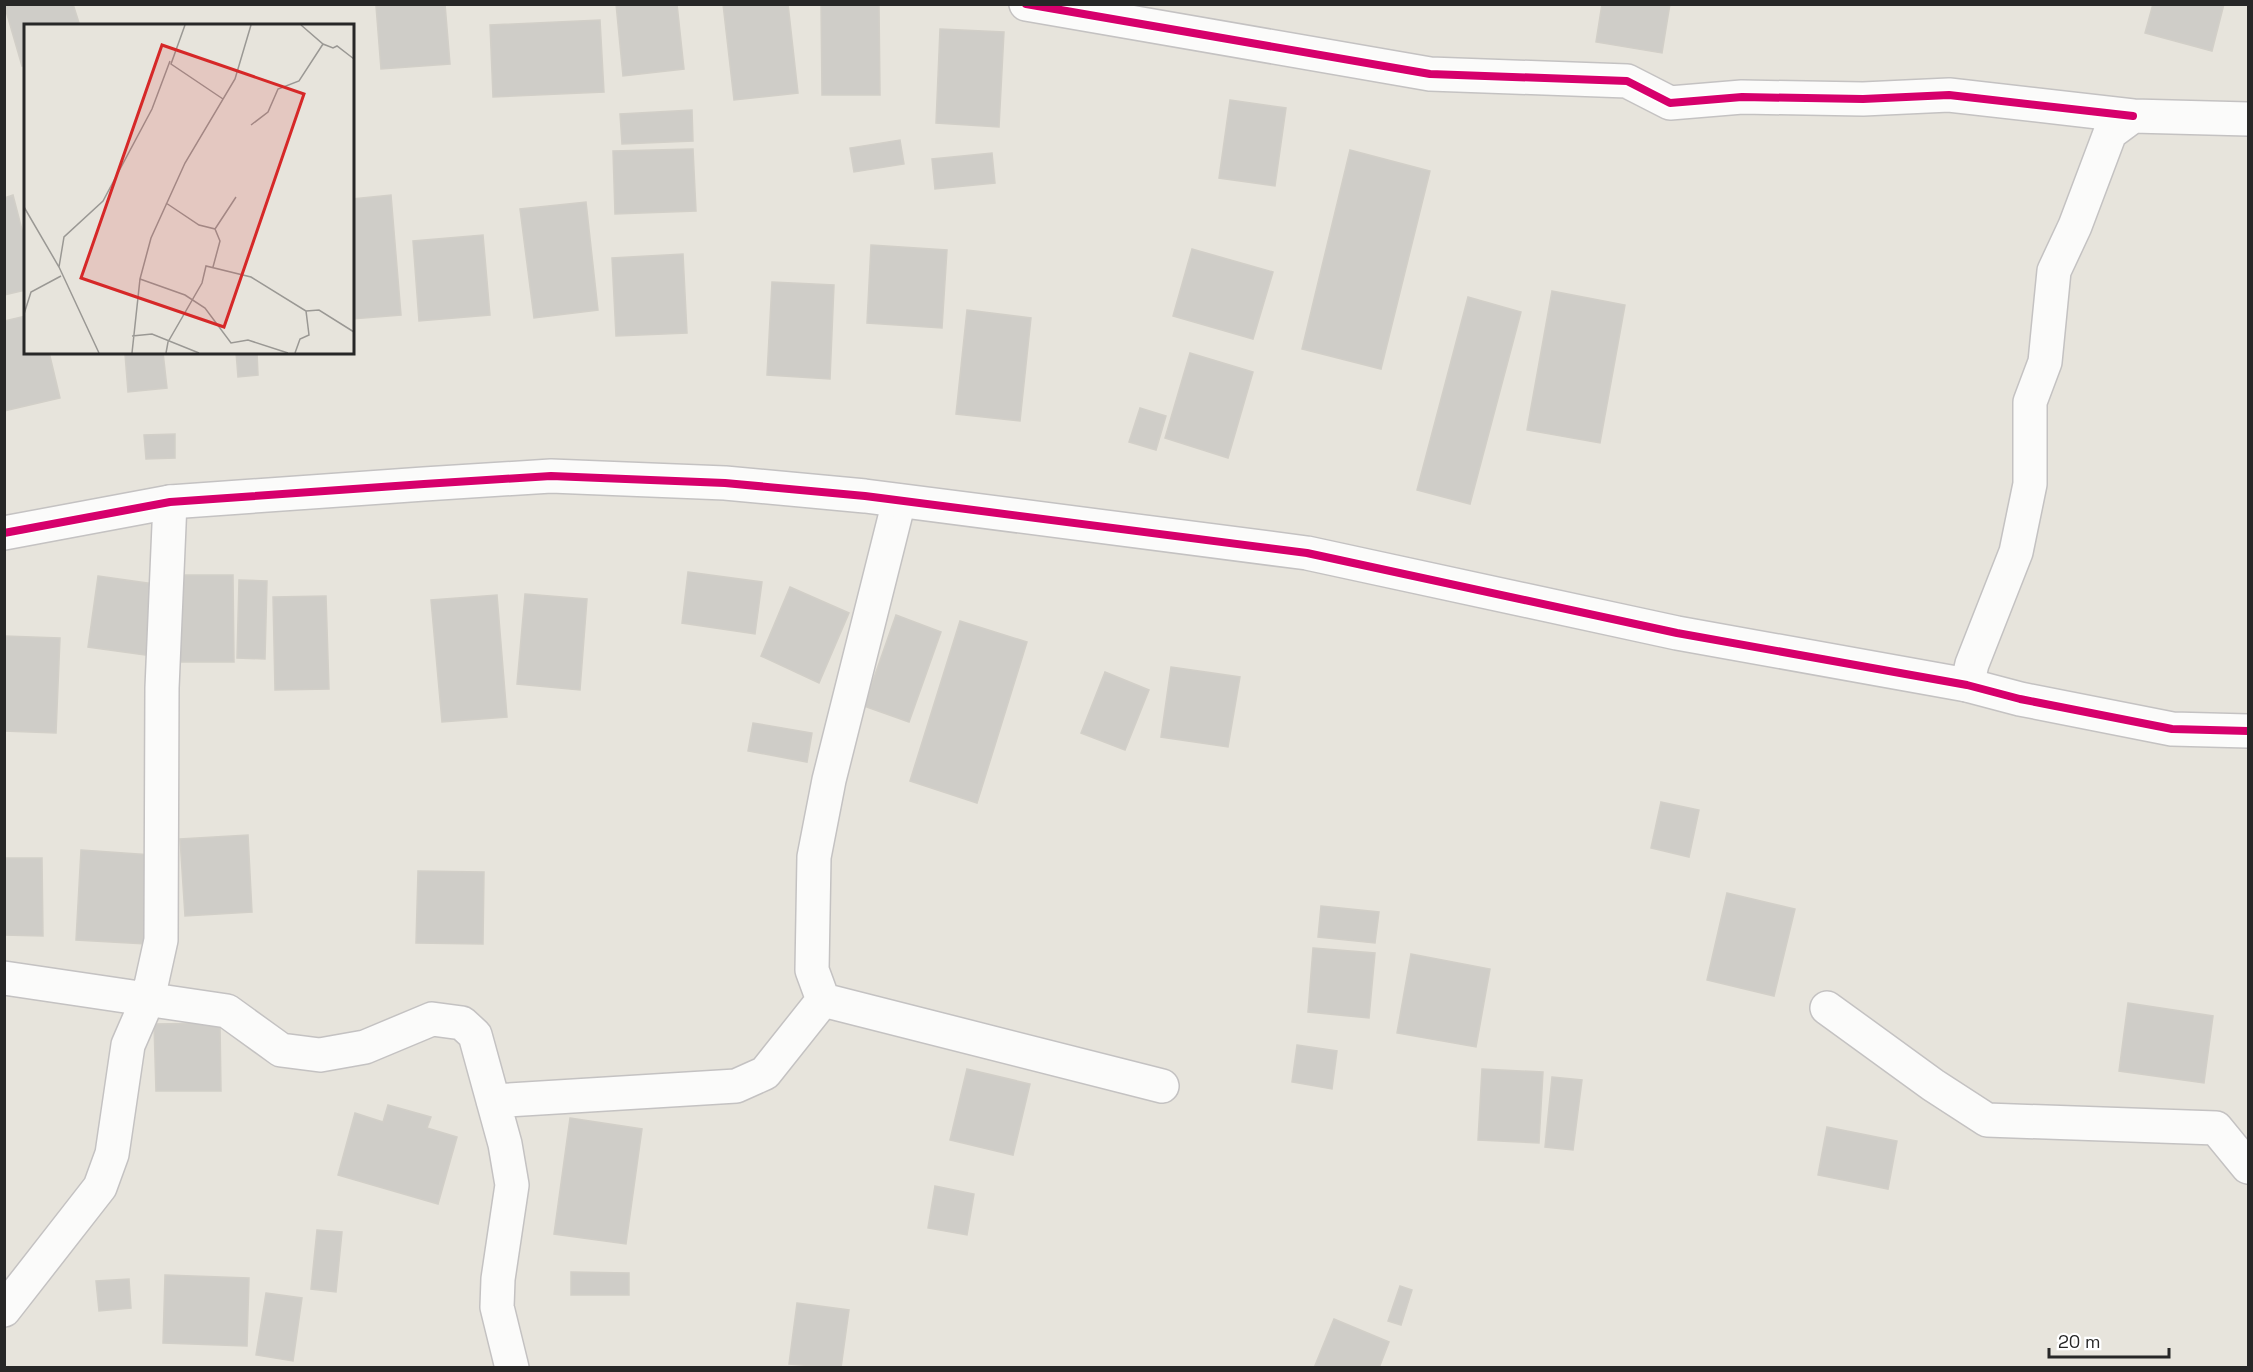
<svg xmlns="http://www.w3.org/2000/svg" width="2253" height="1372" font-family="'Space Grotesk',sans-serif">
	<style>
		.building { fill: #cfcdc8; stroke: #d2cfc8; stroke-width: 1.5 }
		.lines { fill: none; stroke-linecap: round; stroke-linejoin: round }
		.street-casing { stroke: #c4c2c2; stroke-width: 36 }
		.secondary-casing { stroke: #c4c2c2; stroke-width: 36 }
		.street { stroke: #fbfbfa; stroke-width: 33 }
		.secondary { stroke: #fbfbfa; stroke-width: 33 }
		.cycleway-casing { stroke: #fff; stroke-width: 11 }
		.cycleway { stroke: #d6006c; stroke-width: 8 }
		.inset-road { fill: none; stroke: #9a9894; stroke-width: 1.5 }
		.view { fill: #d62828; fill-opacity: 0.15; stroke: #d62828; stroke-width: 3 }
		.inset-edge { fill: none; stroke: #272727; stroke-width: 3 }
	</style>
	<rect width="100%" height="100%" fill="#e7e4dc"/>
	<path class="building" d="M 4,4 L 73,4 L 80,26 L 26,26 L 26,65 L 22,66 Z
		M 445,4 L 450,64 L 381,69 L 376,6 Z
		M 616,4 L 677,4 L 684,69 L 623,76 Z
		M 723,4 L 788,4 L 798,93 L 734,100 Z
		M 821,4 L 879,4 L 880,95 L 822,95 Z
		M 1602,4 L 1670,4 L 1662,53 L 1596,42 Z
		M 2153,4 L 2224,4 L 2212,51 L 2145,33 Z
		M 600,20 L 604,92 L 493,97 L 490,25 Z
		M 940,29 L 1004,32 L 999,127 L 936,123 Z
		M 1230,100 L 1286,108 L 1275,186 L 1219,178 Z
		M 692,110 L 693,141 L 622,144 L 620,114 Z
		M 900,140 L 904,164 L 854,172 L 850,148 Z
		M 693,149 L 696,211 L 615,214 L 613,151 Z
		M 1350,150 L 1430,171 L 1381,369 L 1302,349 Z
		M 992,153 L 995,183 L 935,189 L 932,159 Z
		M 13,195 L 26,245 L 26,290 L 4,295 L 4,198 Z
		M 391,195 L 401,315 L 352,319 L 352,199 Z
		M 586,202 L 598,310 L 534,318 L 520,209 Z
		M 483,235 L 490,315 L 419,321 L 413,241 Z
		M 871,245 L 947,250 L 942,328 L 867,323 Z
		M 1192,249 L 1273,272 L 1253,339 L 1173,316 Z
		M 683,254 L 687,333 L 616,336 L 612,258 Z
		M 772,282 L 834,285 L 830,379 L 767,375 Z
		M 1552,291 L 1625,305 L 1600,443 L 1527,430 Z
		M 1468,297 L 1521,312 L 1470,504 L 1417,490 Z
		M 967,310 L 1031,318 L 1020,421 L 956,414 Z
		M 26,316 L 26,352 L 49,352 L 60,398 L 4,411 L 4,321 Z
		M 163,352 L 167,388 L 128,392 L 125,354 Z
		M 236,352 L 257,352 L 258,375 L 238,377 Z
		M 1190,353 L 1253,372 L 1228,458 L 1165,438 Z
		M 1140,408 L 1166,416 L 1156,450 L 1129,442 Z
		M 175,434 L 175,458 L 146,459 L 144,435 Z
		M 688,572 L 762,582 L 755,634 L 682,623 Z
		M 173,575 L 233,575 L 234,662 L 173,662 Z
		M 98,576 L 161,585 L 152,656 L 88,647 Z
		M 239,580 L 267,581 L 265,659 L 237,658 Z
		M 790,587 L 849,613 L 819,683 L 761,656 Z
		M 525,594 L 587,599 L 580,690 L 517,684 Z
		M 497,595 L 507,717 L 442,722 L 431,600 Z
		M 326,596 L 329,689 L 275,690 L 273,597 Z
		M 896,615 L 941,632 L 909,722 L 864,706 Z
		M 960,621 L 1027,642 L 977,803 L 910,781 Z
		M 4,636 L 60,638 L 56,733 L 4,731 Z
		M 1171,667 L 1240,677 L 1228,747 L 1161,737 Z
		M 1105,672 L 1149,690 L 1125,750 L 1081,733 Z
		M 753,723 L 812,733 L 807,762 L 748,751 Z
		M 1661,802 L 1699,810 L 1689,857 L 1651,848 Z
		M 248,835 L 252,912 L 185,916 L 180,839 Z
		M 81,850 L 152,855 L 146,944 L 76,940 Z
		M 4,858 L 42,858 L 43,936 L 4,935 Z
		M 418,871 L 484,872 L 483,944 L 416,943 Z
		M 1727,893 L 1795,909 L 1774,996 L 1707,980 Z
		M 1321,906 L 1379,912 L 1375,943 L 1318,937 Z
		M 1313,948 L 1375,953 L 1369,1018 L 1308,1012 Z
		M 1411,954 L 1490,969 L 1476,1047 L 1397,1033 Z
		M 2128,1003 L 2213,1016 L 2204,1083 L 2119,1071 Z
		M 220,1023 L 221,1091 L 156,1091 L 154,1024 Z
		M 1297,1045 L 1337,1051 L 1332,1089 L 1292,1082 Z
		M 967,1069 L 1030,1084 L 1013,1155 L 950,1140 Z
		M 1482,1069 L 1543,1072 L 1539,1143 L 1478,1140 Z
		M 1552,1077 L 1582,1080 L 1573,1150 L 1545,1147 Z
		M 388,1105 L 431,1117 L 427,1128 L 457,1137 L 438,1204 L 338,1175 L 355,1113 L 383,1122 Z
		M 570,1118 L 642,1129 L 626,1244 L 554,1234 Z
		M 1827,1127 L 1897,1141 L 1888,1189 L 1818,1175 Z
		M 935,1186 L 974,1194 L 967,1235 L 928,1228 Z
		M 317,1230 L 342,1232 L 336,1292 L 311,1289 Z
		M 571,1272 L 629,1273 L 629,1295 L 571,1295 Z
		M 165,1275 L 249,1278 L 247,1346 L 163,1343 Z
		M 129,1279 L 131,1308 L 99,1311 L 96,1281 Z
		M 1400,1286 L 1412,1290 L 1401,1325 L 1388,1321 Z
		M 266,1293 L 302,1298 L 293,1361 L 256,1355 Z
		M 797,1303 L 849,1310 L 841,1368 L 789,1364 Z
		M 1334,1319 L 1389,1342 L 1379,1368 L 1314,1368 Z"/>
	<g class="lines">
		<g class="street-casing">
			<path id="street" d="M 1026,4 L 1430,74 L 1627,81 L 1670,103 L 1742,97 L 1863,99 L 1949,95 L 2133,116
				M 1967,685 L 1972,664 L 2016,552 L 2030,484 L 2030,402 L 2045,362 L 2054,271 L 2075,226 L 2110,133 L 2133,116 L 2248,119
				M 4,978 L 227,1011 L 281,1050 L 320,1055 L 365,1047 L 432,1019 L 462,1023 L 475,1035 L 505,1144 L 512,1185 L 498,1279 L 497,1307 L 512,1368
				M 823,1000 L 812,970 L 814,857 L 829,780 L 899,501
				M 823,1000 L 1162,1086
				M 1827,1008 L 1933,1085 L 1987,1120 L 2216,1128 L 2248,1167
				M 493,1101 L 736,1086 L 765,1073 L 823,1000
				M 4,1310 L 100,1187 L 112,1154 L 128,1045 L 148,999 L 161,940 L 162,688 L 170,502"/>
		</g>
		<g class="secondary-casing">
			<path id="secondary" d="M 4,533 L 170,502 L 424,484 L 551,476 L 725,483 L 865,496 L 1307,553 L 1677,633 L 1967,685 L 2020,699 L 2172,729 L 2248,731"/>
		</g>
		<use href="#street" class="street"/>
		<use href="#secondary" class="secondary"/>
		<g class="cycleway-casing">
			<path id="cycleway" d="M 1026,4 L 1430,74 L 1627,81 L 1670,103 L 1742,97 L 1863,99 L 1949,95 L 2133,116
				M 4,533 L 170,502 L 424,484 L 551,476 L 725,483 L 865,496 L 1307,553 L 1677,633 L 1967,685 L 2020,699 L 2172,729 L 2248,731"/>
		</g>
		<use href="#cycleway" class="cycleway"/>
	</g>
	<g transform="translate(24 24)">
		<rect width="330" height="330" fill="#e7e4dc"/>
		<path class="inset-road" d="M 161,1 L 147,40 L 199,75M 277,1 L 299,20 L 309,24 L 313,22 L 330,35M 227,101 L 244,88 L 254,65 L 275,57 L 299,20M 142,179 L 175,201 L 191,205 L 196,217 L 189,243M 0,183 L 35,243 L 75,329M 191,205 L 212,173M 35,243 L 40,213 L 79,177 L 128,85 L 146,37M 116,255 L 161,271 L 181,284 L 207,319 L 224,316 L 264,329M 282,287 L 295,286 L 330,308M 0,290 L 7,268 L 37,252M 108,312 L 128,310 L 175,329M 108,329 L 116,255 L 127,214 L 161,139 L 211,55 L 227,1M 142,329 L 144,318 L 178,259 L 182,242 L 227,253 L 282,287 L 285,311 L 276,315 L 271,329"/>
		<path class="view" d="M 138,21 L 280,70 L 200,303 L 57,254 Z"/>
		<rect width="330" height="330" class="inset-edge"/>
	</g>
	<rect width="2253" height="1372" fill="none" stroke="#272727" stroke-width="12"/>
	<path d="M2049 1348v9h120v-9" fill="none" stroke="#272727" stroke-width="3"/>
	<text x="2058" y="1348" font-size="18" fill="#272727" stroke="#ffffff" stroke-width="4.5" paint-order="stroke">20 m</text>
</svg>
